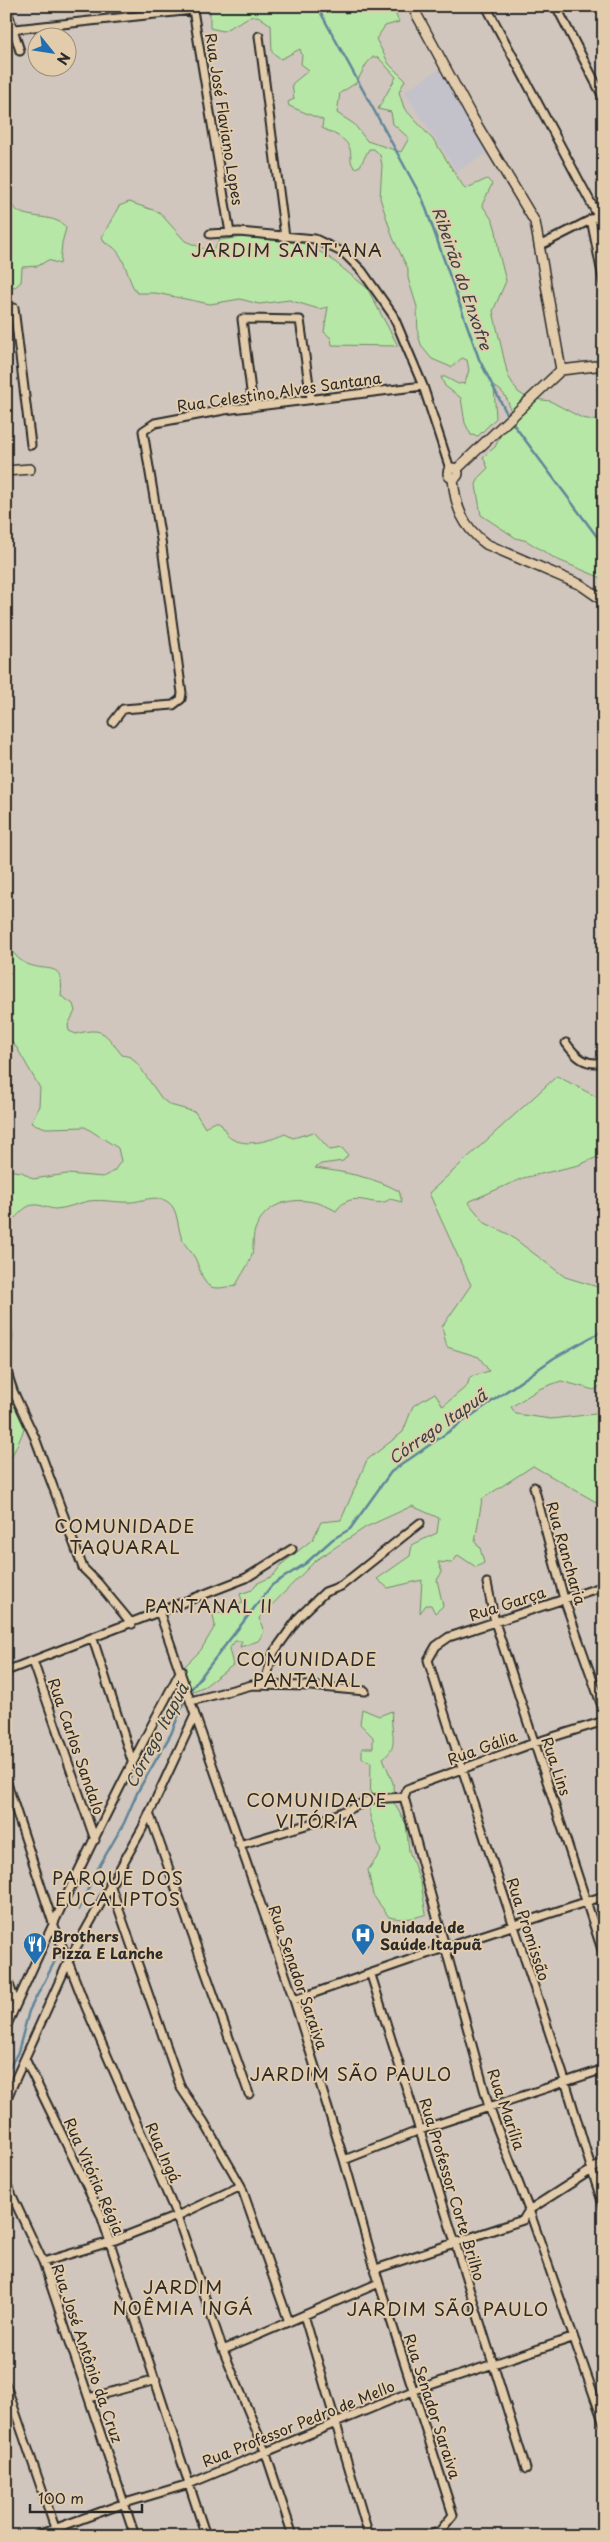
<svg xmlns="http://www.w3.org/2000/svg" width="610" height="2542" font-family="'Playpen Sans',sans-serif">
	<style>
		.built { fill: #c3c2ca }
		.green { fill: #b7e7a6; stroke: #718968; fill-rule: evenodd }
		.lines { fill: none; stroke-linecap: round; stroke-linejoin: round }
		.stream { stroke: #60859a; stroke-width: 2.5 }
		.street-casing { stroke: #2b2b2b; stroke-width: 11 }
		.secondary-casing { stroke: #2b2b2b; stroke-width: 12 }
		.street { stroke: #e2ccab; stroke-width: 7 }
		.secondary { stroke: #e2ccab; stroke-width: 9 }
		.labels { text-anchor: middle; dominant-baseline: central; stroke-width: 4; stroke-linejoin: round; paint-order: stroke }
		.street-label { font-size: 15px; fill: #2b2b2b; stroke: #e2ccab }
		.poi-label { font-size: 15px; font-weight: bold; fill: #2b2b2b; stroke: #e2ccab; text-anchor: start }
		.water-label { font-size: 16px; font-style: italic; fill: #384247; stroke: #e2ccab }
		.quarter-label { font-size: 18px; letter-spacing: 1px; fill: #2b2b2b; stroke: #e2ccab }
	</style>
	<rect width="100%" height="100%" fill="#d0c6bd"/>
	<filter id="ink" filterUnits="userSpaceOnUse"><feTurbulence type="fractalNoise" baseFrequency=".02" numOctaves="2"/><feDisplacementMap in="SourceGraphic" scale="10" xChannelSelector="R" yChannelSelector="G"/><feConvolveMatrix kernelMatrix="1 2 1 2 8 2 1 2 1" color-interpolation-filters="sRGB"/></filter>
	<g filter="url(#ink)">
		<path class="built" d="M 439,69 L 488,153 L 457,171 L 404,92 Z"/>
		<path class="green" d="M 210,6 L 340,6 L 345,13 L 350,12 L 351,6 L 392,6 L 399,22 L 385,26 L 376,39 L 389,64 L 405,80 L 399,92 L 404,108 L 435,142 L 465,189 L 487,179 L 492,184 L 482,205 L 493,221 L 496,231 L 499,254 L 506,281 L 493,311 L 508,376 L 518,392 L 527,398 L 550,401 L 582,418 L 604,422 L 604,579 L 556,559 L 527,541 L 516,538 L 481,515 L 476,485 L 479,477 L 488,468 L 483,457 L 495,447 L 511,414 C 510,404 505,390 494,387 L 496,418 L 478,436 L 471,435 L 465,423 L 461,398 L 445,386 L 441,377 L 445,377 L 458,384 L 465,383 L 469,370 L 467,360 L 462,358 L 451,367 L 432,359 L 422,347 L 418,335 L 417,307 L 408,278 L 408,269 L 393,238 L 380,198 L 382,165 L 380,155 L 374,149 L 369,149 L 360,166 L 355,168 C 349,162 352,157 350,149 C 347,138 332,133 322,128 L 323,120 L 289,106 L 288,102 L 294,99 L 292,84 L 309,70 L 301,64 L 302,55 L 300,49 L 281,59 L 272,52 L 271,25 L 258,16 L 249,17 L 223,31 L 210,28 ZM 373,57 L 378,57 L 396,77 L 378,109 L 391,112 L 393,124 L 409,138 L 401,152 L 367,141 L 354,124 L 337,113 L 340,93 L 356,83 L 367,63 Z
			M 6,198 C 11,205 16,211 24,214 C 36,218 59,216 66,228 L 62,243 L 60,264 L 48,260 L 38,266 L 22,267 L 21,282 L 15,287 L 6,285 Z
			M 129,202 L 159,212 L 185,241 L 212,252 L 220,240 L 244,237 L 307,244 L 330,258 L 367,288 L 398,346 L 332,345 L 331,338 L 324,332 L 328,307 L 319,309 L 289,300 L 259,304 L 240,299 L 210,304 L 156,293 L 137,293 C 125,277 126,249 105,243 L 102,237 L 119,206 Z
			M 6,945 C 12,950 16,958 23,962 C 46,975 65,957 61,996 L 73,1004 L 75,1011 L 68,1025 L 69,1031 L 76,1034 C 104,1026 105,1034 122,1055 L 131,1057 L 139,1066 L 162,1099 L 170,1105 L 195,1112 L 205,1128 L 212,1122 L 219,1122 C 225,1128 226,1137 234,1140 C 250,1147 271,1140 285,1134 L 293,1138 L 314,1132 L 330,1150 L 342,1148 L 348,1155 L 343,1161 L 321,1164 L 315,1168 C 344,1172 373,1177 399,1191 L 402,1202 L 390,1199 C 375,1211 353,1186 336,1211 C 310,1195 270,1195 256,1227 C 252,1235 254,1246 252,1254 C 249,1265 241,1275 236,1285 C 204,1293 206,1285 196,1260 C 193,1253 187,1248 183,1241 C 177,1230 179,1209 168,1202 C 156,1194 144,1201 131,1202 C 118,1203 103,1199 89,1201 C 78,1203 68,1208 56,1209 C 49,1209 41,1204 33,1205 C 22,1206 17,1220 6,1224 L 6,1170 L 22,1172 L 33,1179 L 67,1174 L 103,1177 L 114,1171 L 121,1161 L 118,1148 L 85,1127 L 46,1128 L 31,1123 L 39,1106 L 40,1088 L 17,1048 L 6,1035 L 6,975 L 11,973 L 6,969 Z
			M 557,1076 L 604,1101 L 604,1154 L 579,1165 L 523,1178 L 468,1202 L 485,1223 L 508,1234 L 565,1277 L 604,1289 L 604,1383 L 594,1390 L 561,1381 L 539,1389 L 511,1407 L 516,1414 L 551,1419 L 604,1413 L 604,1502 L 598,1503 L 533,1466 L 482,1499 L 475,1542 L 480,1548 L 484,1563 L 476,1567 L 458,1555 L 452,1563 L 438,1562 L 442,1572 L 437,1580 L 443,1606 L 435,1613 L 431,1605 L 426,1605 L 420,1613 L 422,1580 L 388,1588 L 377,1579 L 410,1556 L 412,1545 L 437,1533 L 439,1518 L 412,1506 L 366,1527 L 316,1560 L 259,1618 L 264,1632 L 258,1641 L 240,1647 L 242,1641 L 235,1641 L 229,1649 L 233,1665 L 205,1686 L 188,1693 L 181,1670 L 201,1650 L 215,1626 L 213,1615 L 243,1603 L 240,1594 L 252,1590 L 256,1584 L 273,1576 L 282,1564 L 313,1539 L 321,1522 L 341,1520 L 367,1460 L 403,1432 L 413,1406 L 435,1393 L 443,1406 L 467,1386 L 470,1377 L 489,1371 L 479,1357 L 447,1347 L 442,1327 L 471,1285 L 429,1193 Z
			M 6,1319 C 20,1334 8,1348 10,1364 C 13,1383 27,1402 25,1421 C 24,1433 17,1446 11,1457 L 6,1458 Z
			M 362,1709 L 379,1716 L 392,1711 C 389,1730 401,1747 383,1758 L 393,1783 L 394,1803 L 406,1824 L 409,1851 L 421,1884 L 426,1914 C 413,1919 402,1920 389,1917 L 373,1895 L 368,1870 L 381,1852 L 370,1816 L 371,1762 L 362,1758 L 362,1748 L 373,1748 L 373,1737 L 360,1724 Z"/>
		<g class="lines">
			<path class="stream" d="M 317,6 L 423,200 L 479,359 L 508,416
				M 511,421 L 604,546
				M 189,1692 L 272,1585 L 305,1564 L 333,1539 L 350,1529 L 391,1472 L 554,1358 L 604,1330
				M 79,1910 L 93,1877 L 124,1823 L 138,1791 L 171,1734 L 186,1697
				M 6,2074 L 18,2052 L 29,2011 L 55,1961"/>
			<g class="street-casing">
				<path id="street" d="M 486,6 L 598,216
					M 556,6 L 604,99
					M 6,7 L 20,51
					M 193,10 L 230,233
					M 6,30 L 193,10
					M 259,36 L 285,237
					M 591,219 L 604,284
					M 210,234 L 239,232 L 315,239 L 344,253 L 362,271 L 393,315 L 423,386 L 450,469
					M 539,246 L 604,213
					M 14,308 L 31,445
					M 253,407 L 242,319 L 300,320 L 311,399
					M 113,722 L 123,709 L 173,705 L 181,699 L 182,693 L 161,540 L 143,431 L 155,423 L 224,410 L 423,386
					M 566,1043 C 576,1057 585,1066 604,1062
					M 6,1369 L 13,1391 L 35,1438 L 83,1568 L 98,1583 L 132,1624
					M 534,1487 L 564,1599 L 604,1712
					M 487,1583 L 495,1622 L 604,1956
					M 604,1586 L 449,1637 L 436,1646 L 428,1660 C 469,1795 515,1928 559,2062 C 575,2110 587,2159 604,2207
					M 160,1614 L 294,2000 L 344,2160 L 379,2283 L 453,2515 L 440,2531 L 428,2536
					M 93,1639 L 132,1761
					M 33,1661 L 95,1840
					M 6,1671 L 246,1578 L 292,1549
					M 264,1684 L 274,1652 L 299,1617 L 325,1592 L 341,1586 L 420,1523
					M 191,1701 L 252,1685 L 311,1686 L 365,1691
					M 6,1780 L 53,1923 L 85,2005 L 177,2216 L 223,2350 L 265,2451 L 293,2536
					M 404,1797 L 489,2107 L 529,2210 L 604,2424
					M 404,1797 L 407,1789 L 412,1787 L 534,1743 L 604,1721
					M 149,1813 L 249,2094
					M 239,1845 L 326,1819 L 372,1799 L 404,1797
					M 110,1884 L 181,2088 L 204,2122 L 241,2186 L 289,2322
					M 371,1975 L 526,2469
					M 6,1976 L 16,2004
					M 294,2000 L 444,1948 L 604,1896
					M 6,2027 C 60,1906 118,1787 181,1670
					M 25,2059 L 101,2215 L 206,2536
					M 6,2100 L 69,1960 L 142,1829 L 195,1715
					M 344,2160 L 420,2130 L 604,2069
					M 6,2183 L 43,2262 L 135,2536
					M 43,2262 L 110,2242 L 177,2216 L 241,2186
					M 376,2269 L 523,2220 L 529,2210 L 604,2162
					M 304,2315 L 369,2536
					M 223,2350 L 379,2283
					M 6,2385 L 55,2528
					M 89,2398 L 156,2380
					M 35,2536 L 125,2503 L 189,2484 L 415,2390 L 572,2338"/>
			</g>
			<g class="secondary-casing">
				<path id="secondary" d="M 412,6 L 471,115 L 535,222 L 561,370
					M448 473a5 5 0 1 1 10 0a5 5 0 1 1-10 0Z
					M 457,469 L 561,370 L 604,365
					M 6,471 L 30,469
					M 453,478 C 455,506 462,526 486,544 L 581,585 L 604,601"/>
			</g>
			<use href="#street" class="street"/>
			<use href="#secondary" class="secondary"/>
		</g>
	</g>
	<defs>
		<g id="hospital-pin" transform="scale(1.25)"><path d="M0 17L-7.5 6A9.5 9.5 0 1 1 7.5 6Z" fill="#1f6fb2" stroke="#e2ccab"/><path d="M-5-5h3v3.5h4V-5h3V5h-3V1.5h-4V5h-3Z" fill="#fff"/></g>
		<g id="restaurant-pin" transform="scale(1.25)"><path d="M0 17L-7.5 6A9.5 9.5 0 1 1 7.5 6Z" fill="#1f6fb2" stroke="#e2ccab"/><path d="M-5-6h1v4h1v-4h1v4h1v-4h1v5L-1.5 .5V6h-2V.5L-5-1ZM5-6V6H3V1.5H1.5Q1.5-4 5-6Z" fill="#fff"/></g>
	</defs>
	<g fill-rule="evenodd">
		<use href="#hospital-pin" x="363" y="1935"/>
		<use href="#restaurant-pin" x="35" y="1944"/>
	</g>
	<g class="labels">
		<g class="street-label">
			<text transform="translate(225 119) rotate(81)">Rua José Flaviano Lopes</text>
			<text transform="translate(279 391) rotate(-8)">Rua Celestino Alves Santana</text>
			<text transform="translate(567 1553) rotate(74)">Rua Rancharia</text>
			<text transform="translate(507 1603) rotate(-18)">Rua Garça</text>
			<text transform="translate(77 1746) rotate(71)">Rua Carlos Sandalo</text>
			<text transform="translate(482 1747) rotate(-20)">Rua Gália</text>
			<text transform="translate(557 1766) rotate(71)">Rua Lins</text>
			<text transform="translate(529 1929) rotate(72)">Rua Promissão</text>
			<text transform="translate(299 1977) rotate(71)">Rua Senador Saraiva</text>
			<text transform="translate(507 2109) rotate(71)">Rua Marília</text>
			<text transform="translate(164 2152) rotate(66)">Rua Ingá</text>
			<text transform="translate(95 2176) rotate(66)">Rua Vitória Régia</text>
			<text transform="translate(453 2189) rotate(73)">Rua Professor Corte Brilho</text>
			<text transform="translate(88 2353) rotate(71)">Rua José Antônio da Cruz</text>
			<text transform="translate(433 2406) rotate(72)">Rua Senador Saraiva</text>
			<text transform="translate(298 2423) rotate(-22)">Rua Professor Pedro de Mello</text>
		</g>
		<g class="poi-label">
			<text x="380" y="1926">Unidade de<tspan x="380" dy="17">Saúde Itapuã</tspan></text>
			<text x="52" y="1935">Brothers<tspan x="52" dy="17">Pizza E Lanche</tspan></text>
		</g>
		<g class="water-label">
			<text transform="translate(463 278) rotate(71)">Ribeirão do Enxofre</text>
			<text transform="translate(437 1426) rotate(-35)">Córrego Itapuã</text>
			<text transform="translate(156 1735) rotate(-62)">Córrego Itapuã</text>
		</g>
		<g class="quarter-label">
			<text x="287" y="249">JARDIM SANT'ANA</text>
			<text x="125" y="1525">COMUNIDADE<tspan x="125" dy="21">TAQUARAL</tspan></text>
			<text x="209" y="1605">PANTANAL II</text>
			<text x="307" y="1658">COMUNIDADE<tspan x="307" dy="21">PANTANAL</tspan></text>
			<text x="317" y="1799">COMUNIDADE<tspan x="317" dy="21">VITÓRIA</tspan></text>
			<text x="118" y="1877">PARQUE DOS<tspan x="118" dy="21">EUCALIPTOS</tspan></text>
			<text x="351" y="2073">JARDIM SÃO PAULO</text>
			<text x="183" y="2286">JARDIM<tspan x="183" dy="21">NOÊMIA INGÁ</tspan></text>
			<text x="448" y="2308">JARDIM SÃO PAULO</text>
		</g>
	</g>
	<rect width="610" height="2542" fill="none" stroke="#e2ccab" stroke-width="25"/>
	<rect x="12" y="12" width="585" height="2517" fill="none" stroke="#2b2b2b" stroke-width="2" filter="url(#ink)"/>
	<g transform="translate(52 52) rotate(120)"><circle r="24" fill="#e2ccab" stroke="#998c78"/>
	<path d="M0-4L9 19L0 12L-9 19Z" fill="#1f6fb2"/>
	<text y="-8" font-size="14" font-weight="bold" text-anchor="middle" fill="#2b2b2b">N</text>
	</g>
	<path d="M30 2504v8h112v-8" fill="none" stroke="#2b2b2b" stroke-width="2.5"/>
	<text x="38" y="2504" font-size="15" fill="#2b2b2b" stroke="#e2ccab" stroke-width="4" paint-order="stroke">100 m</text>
</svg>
